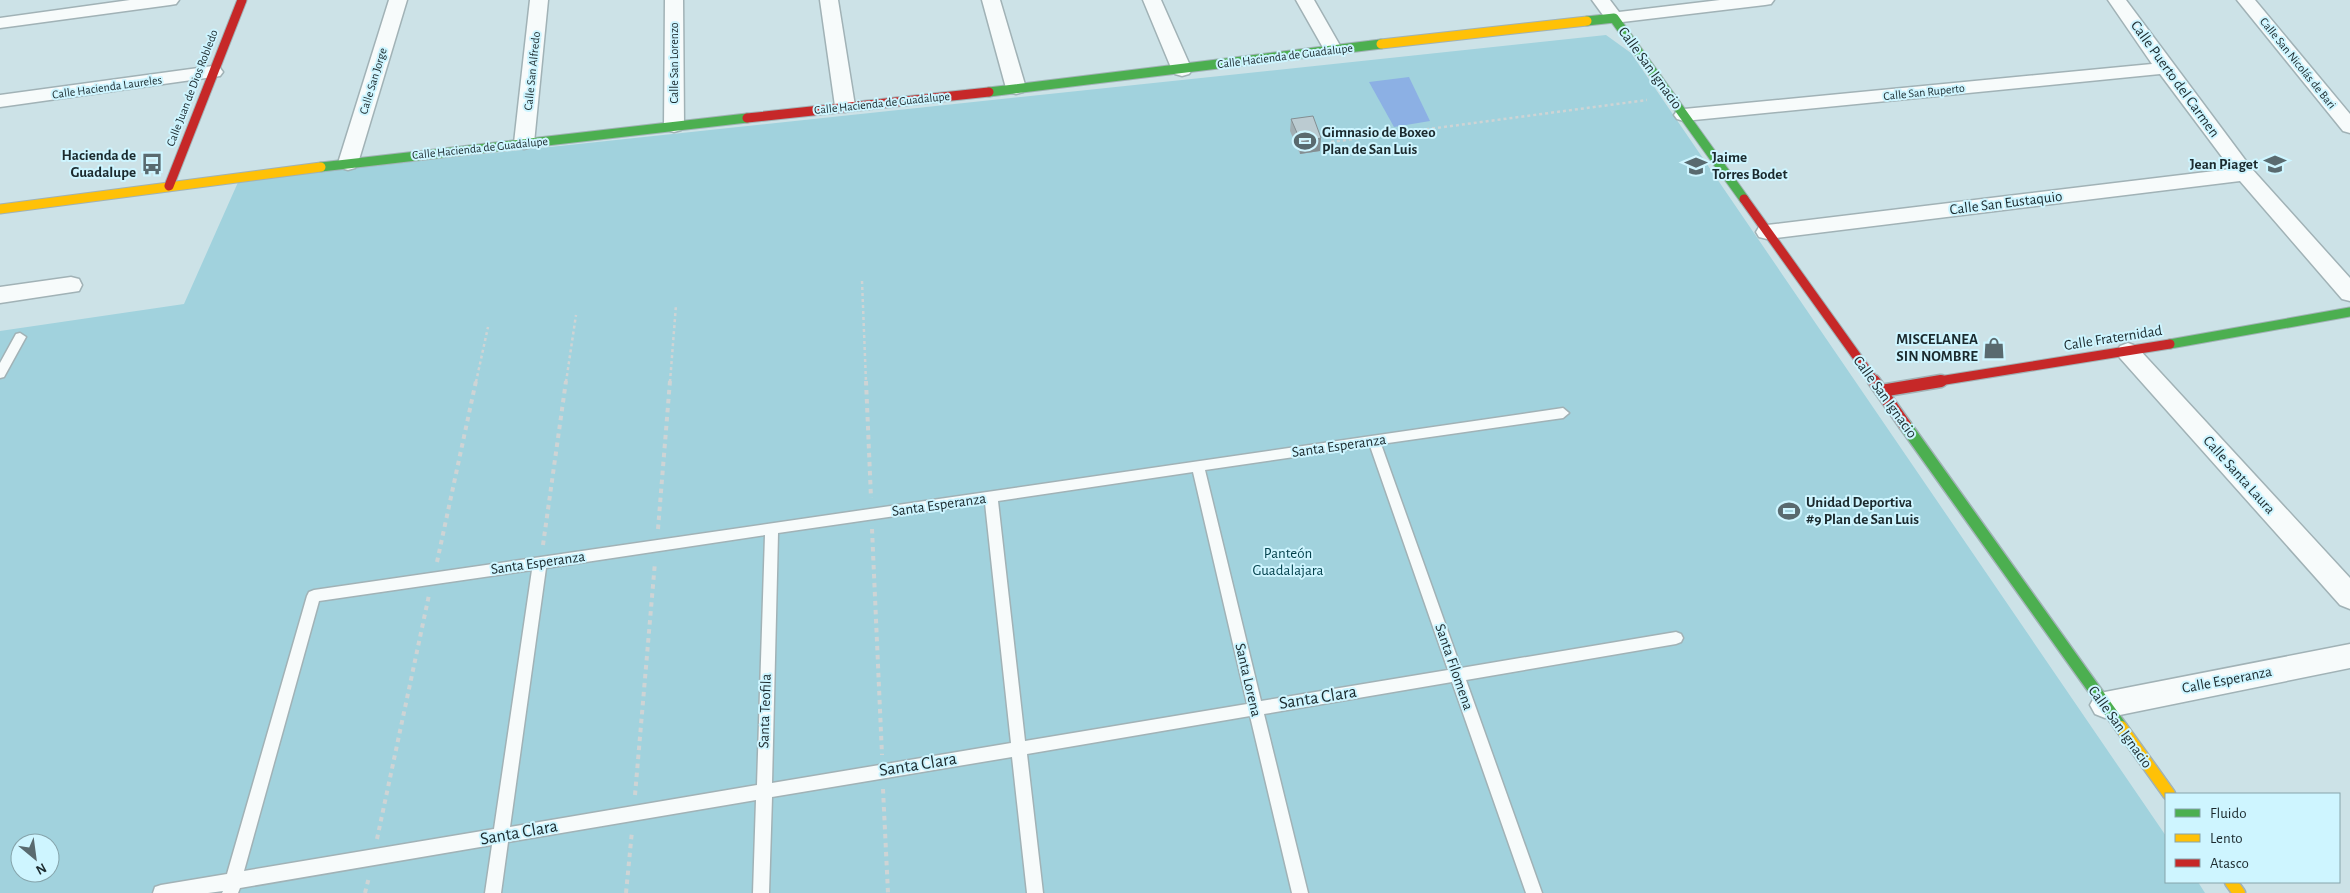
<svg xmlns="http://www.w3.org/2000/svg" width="2350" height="893" font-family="'Alegreya Sans',sans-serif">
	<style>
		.green { fill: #a1d2dd; fill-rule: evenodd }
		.water { fill: #8cb0e4 }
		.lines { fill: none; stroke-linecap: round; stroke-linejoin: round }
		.lane-casing { stroke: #a1b2b6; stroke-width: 3 }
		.street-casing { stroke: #a1b2b6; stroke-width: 3 }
		.fast-far1-casing { stroke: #a1b2b6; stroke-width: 11 }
		.fast-casing { stroke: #a1b2b6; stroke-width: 15 }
		.slow-far1-casing { stroke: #a1b2b6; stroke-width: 11 }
		.slow-casing { stroke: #a1b2b6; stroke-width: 15 }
		.jam-far1-casing { stroke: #a1b2b6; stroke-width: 11 }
		.jam-casing { stroke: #a1b2b6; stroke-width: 15 }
		.path-far1 { stroke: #ced4d5; stroke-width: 2.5; stroke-dasharray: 3 3; stroke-linecap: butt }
		.path { stroke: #ced4d5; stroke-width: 4; stroke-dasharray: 4.5 4.5; stroke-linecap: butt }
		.lane { fill: #f7fbfb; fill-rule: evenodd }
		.street { fill: #f7fbfb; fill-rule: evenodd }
		.fast-far1 { stroke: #4caf50; stroke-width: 9 }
		.fast { stroke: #4caf50; stroke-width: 12 }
		.slow-far1 { stroke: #ffc107; stroke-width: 9 }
		.slow { stroke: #ffc107; stroke-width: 12 }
		.jam-far1 { stroke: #c62828; stroke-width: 9 }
		.jam { stroke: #c62828; stroke-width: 12 }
		.wall { fill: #a1afb4 }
		.shaded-wall { fill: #838e92 }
		.building { fill: #bbcbd1; stroke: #838e92 }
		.labels { text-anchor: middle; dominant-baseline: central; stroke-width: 4; stroke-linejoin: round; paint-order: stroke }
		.far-street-label { font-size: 12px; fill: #1b2a2e; stroke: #cef5ff }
		.street-label { font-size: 15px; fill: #1b2a2e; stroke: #cef5ff }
		.poi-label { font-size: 15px; font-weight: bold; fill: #1b2a2e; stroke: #cef5ff; text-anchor: start }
		.park-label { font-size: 15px; fill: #013f4a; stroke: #cef5ff }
		.near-street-label { font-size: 18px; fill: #1b2a2e; stroke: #cef5ff }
	</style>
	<rect width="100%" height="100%" fill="#cce2e7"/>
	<path class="green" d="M 1606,35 L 1631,53 L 2166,836 L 2166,882 L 2198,882 L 2205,893 L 0,893 L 0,331 L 184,304 L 239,180 ZM 20,843 L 50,843 L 50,873 L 20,873 Z"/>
	<path class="water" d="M 1409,77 L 1430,121 L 1394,127 L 1369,82 Z"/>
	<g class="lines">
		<g class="lane-casing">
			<path id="lane" d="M 20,333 L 26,337 L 4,377 L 0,378 L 0,363 L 16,334 Z
				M 1563,408 L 1569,413 L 1563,418 L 1381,444 L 1461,668 L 1676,632 L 1681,634 L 1683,638 L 1681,642 L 1676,644 L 1466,680 L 1542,893 L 1526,893 L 1452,682 L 1264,714 L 1308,893 L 1292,893 L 1250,716 L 1027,754 L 1043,893 L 1027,893 L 1012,757 L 772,797 L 769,893 L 753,893 L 756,800 L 508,842 L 501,893 L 485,893 L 492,845 L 240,888 L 238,893 L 222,893 L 223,891 L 208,893 L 153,893 L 155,887 L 161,885 L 227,874 L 307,596 L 309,592 L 314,590 ZM 1370,446 L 1448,670 L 1261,701 L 1205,470 ZM 1193,472 L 1247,704 L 1025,741 L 998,501 ZM 985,503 L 1011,743 L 772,783 L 778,533 ZM 765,535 L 757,785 L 510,827 L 546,568 ZM 532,570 L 494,829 L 244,871 L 319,601 Z"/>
		</g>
		<g class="street-casing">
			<path id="street" d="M 130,0 L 179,0 L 176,4 L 170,5 L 0,28 L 0,18 Z
				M 389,0 L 407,0 L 358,163 L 355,168 L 348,170 L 341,168 L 338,163 Z
				M 530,0 L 548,0 L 534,143 L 531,147 L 524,149 L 517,147 L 514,143 Z
				M 665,0 L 683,0 L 684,126 L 681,130 L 674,132 L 667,130 L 664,126 Z
				M 820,0 L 838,0 L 855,106 L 852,110 L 845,112 L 838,110 L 835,106 Z
				M 982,0 L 1000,0 L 1026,88 L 1023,92 L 1016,94 L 1009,92 L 1006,88 Z
				M 1143,0 L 1161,0 L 1192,70 L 1189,74 L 1182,76 L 1175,74 L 1172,70 Z
				M 1296,0 L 1314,0 L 1342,49 L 1340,53 L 1326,53 Z
				M 1592,0 L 1610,0 L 1619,12 L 1720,0 L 1774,0 L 1771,4 L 1765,5 L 1614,23 L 1608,22 Z
				M 2108,0 L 2126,0 L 2252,169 L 2350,278 L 2350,301 L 2342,299 L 2240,181 L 1767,239 L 1759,237 L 1756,232 L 1759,227 L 1767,225 L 2231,169 L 2160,74 L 1684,121 L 1677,119 L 1674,115 L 1677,111 L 1684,109 L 2152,64 Z
				M 2237,0 L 2255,0 L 2350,114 L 2350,133 L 2343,131 Z
				M 213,66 L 220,68 L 223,72 L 220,76 L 0,107 L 0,95 Z
				M 71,277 L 79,279 L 82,285 L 79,291 L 0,303 L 0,287 Z
				M 2128,343 L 2136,346 L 2350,578 L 2350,609 L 2340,605 L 2120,358 L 2116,352 L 2120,346 Z
				M 2350,644 L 2350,668 L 2105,718 L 2095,714 L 2090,705 L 2095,696 L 2105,692 Z"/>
		</g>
		<g class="fast-far1-casing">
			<path id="fast-far1" d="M 1587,21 L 1614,18 L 1744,199
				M 989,92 L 1381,44
				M 321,167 L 747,118
				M 2170,344 L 2350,312"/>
		</g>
		<g class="fast-casing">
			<path id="fast" d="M 1905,425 L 2121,727"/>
		</g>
		<g class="slow-far1-casing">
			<path id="slow-far1" d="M 1381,44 L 1587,21
				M 0,209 L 321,167"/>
		</g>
		<g class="slow-casing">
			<path id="slow" d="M 2121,727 L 2169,794
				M 2231,882 L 2239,893"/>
		</g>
		<g class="jam-far1-casing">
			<path id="jam-far1" d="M 747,118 L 989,92
				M 169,186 L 242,0
				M 1744,199 L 1875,382
				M 1933,382 L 2170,344"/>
		</g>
		<g class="jam-casing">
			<path id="jam" d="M 1874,381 L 1905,425
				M 1881,391 L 1941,381"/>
		</g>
		<path class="path-far1" d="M 1331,142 L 1647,100
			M 862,281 L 866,382
			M 476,382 L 488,327
			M 566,382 L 576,315
			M 670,382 L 676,305"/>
		<path class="path" d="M 866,381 L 871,498
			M 658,529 L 670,381
			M 872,529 L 882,755
			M 543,545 L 566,381
			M 437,562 L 476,381
			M 883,789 L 888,893
			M 635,795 L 655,562
			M 377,839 L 429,595
			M 365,893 L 369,877
			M 626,893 L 632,831"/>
		<use href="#lane" class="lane"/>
		<use href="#street" class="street"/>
		<use href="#fast-far1" class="fast-far1"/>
		<use href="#fast" class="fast"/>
		<use href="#slow-far1" class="slow-far1"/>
		<use href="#slow" class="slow"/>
		<use href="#jam-far1" class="jam-far1"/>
		<use href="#jam" class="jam"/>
	</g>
	<path class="wall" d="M 1291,119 L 1320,151 L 1300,154 L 1290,131 Z"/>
	<path class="shaded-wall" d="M 1321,138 L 1320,151 L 1300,154 L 1301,142 Z"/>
	<path class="building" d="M 1313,116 L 1321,138 L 1301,142 L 1291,119 Z"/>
	<defs>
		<g id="stadium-bare" transform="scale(1.725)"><path d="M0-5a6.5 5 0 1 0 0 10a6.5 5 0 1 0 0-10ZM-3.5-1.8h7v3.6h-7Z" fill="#596a6f" stroke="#cef5ff" stroke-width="2.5" paint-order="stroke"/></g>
		<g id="bus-bare" transform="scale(1.725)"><path d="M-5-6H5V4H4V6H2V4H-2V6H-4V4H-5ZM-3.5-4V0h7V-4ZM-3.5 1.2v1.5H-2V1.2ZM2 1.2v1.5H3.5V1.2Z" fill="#596a6f" stroke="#cef5ff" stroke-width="2.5" paint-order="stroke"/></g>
		<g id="school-bare" transform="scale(1.725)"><path d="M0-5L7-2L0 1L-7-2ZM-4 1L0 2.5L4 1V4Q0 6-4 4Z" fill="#596a6f" stroke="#cef5ff" stroke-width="2.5" paint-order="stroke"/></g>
		<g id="shop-bare" transform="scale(1.725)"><path d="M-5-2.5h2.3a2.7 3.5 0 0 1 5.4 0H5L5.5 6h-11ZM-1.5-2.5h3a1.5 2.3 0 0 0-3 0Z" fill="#596a6f" stroke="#cef5ff" stroke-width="2.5" paint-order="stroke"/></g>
	</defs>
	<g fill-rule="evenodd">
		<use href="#stadium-bare" x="1305" y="141"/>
		<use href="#bus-bare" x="152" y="164"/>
		<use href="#school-bare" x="2275" y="164"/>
		<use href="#school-bare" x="1696" y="166"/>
		<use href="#shop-bare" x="1994" y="348"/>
		<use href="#stadium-bare" x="1789" y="511"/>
	</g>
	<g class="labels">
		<g class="far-street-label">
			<text transform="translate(1285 56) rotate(-7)">Calle Hacienda de Guadalupe</text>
			<text transform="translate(674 63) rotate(-90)">Calle San Lorenzo</text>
			<text transform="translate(2298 63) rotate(51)">Calle San Nicolás de Bari</text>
			<text transform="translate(532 71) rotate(-84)">Calle San Alfredo</text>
			<text transform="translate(373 81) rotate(-73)">Calle San Jorge</text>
			<text transform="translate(107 87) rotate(-8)">Calle Hacienda Laureles</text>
			<text transform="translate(192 88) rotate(-69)">Calle Juan de Dios Robledo</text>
			<text transform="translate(1924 92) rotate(-6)">Calle San Ruperto</text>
			<text transform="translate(882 103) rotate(-6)">Calle Hacienda de Guadalupe</text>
			<text transform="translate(480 148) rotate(-6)">Calle Hacienda de Guadalupe</text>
		</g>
		<g class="street-label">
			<text transform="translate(1650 68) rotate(54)">Calle San Ignacio</text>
			<text transform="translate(2175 79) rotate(54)">Calle Puerto del Carmen</text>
			<text transform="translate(2006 203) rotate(-7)">Calle San Eustaquio</text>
			<text transform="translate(2113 338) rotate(-9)">Calle Fraternidad</text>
			<text transform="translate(1885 397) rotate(54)">Calle San Ignacio</text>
			<text transform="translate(1339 446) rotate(-8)">Santa Esperanza</text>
			<text transform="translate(2239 475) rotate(48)">Calle Santa Laura</text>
			<text transform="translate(939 505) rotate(-8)">Santa Esperanza</text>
			<text transform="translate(538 563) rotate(-8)">Santa Esperanza</text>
			<text transform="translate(1454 667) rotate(71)">Santa Filomena</text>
			<text transform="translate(1248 680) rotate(77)">Santa Lorena</text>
			<text transform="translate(2227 680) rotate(-11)">Calle Esperanza</text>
			<text transform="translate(765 711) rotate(-88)">Santa Teofila</text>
			<text transform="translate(2120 727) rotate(54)">Calle San Ignacio</text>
		</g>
		<g class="poi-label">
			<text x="1322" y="132">Gimnasio de Boxeo<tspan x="1322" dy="17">Plan de San Luis</tspan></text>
			<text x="136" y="155" text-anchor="end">Hacienda de<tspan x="136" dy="17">Guadalupe</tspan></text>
			<text x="1712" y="157">Jaime<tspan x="1712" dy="17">Torres Bodet</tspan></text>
			<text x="2258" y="164" text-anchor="end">Jean Piaget</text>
			<text x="1978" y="339" text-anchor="end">MISCELANEA<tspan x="1978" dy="17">SIN NOMBRE</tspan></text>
			<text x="1806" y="502">Unidad Deportiva<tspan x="1806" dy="17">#9 Plan de San Luis</tspan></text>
		</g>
		<g class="park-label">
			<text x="1288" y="553">Panteón<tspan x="1288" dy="17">Guadalajara</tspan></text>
		</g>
		<g class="near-street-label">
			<text transform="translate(1318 698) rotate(-9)">Santa Clara</text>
			<text transform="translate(918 765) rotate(-9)">Santa Clara</text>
			<text transform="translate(519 833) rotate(-10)">Santa Clara</text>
		</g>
	</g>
	<rect x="2165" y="793" width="175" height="90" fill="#cef5ff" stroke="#86a4ab"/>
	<rect x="2175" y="809" width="25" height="8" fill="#4caf50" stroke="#86a4ab"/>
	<text x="2210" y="818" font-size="15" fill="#1b2a2e">Fluido</text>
	<rect x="2175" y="834" width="25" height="8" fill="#ffc107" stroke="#86a4ab"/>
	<text x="2210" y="843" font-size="15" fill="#1b2a2e">Lento</text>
	<rect x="2175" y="859" width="25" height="8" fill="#c62828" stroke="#86a4ab"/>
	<text x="2210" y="868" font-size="15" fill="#1b2a2e">Atasco</text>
	<g transform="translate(35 858) rotate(151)"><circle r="24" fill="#cef5ff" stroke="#86a4ab"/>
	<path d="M0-4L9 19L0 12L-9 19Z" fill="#596a6f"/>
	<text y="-8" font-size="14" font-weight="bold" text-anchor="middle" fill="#1b2a2e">N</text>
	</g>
</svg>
